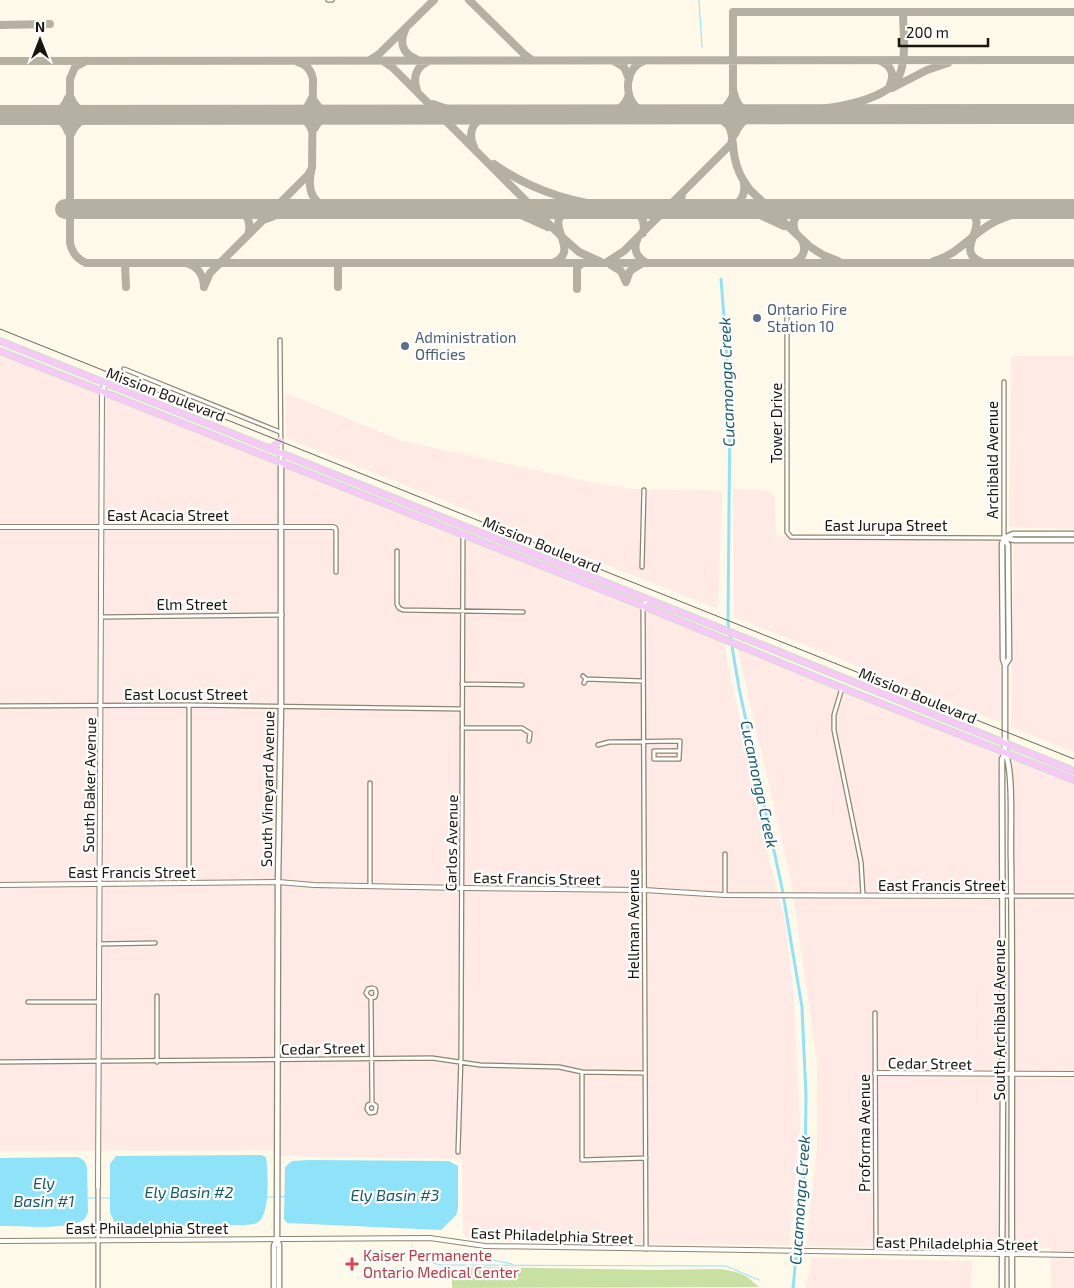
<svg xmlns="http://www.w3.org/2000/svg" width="1074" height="1288" font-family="'Exo 2',sans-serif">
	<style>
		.industrial { fill: #ffeae6 }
		.green { fill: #c8e0a2 }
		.water { fill: #8fe3f9 }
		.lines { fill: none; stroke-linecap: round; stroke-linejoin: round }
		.stream { stroke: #8fe3f9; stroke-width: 1 }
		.canal { stroke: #8fe3f9; stroke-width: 3 }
		.taxiway { stroke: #b4b0a2; stroke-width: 8 }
		.runway { stroke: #b4b0a2; stroke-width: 20 }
		.minor-casing { stroke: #8e856e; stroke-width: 5.5 }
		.tertiary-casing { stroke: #8e856e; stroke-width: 6 }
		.secondary-casing { stroke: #8e856e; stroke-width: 7 }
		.primary-casing { stroke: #dadad8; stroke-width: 8 }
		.minor { stroke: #fff; stroke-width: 3 }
		.tertiary { stroke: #fff; stroke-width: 4 }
		.secondary { stroke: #fff; stroke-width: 4.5 }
		.primary { stroke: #f8c8f8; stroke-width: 5 }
		.rail { stroke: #6a665b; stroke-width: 1 }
		.service-dot { fill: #5c6f8a; stroke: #fff; stroke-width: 2 }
		.health-dot { fill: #e0444e; stroke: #fff; stroke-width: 2 }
		.labels { text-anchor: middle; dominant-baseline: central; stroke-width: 4.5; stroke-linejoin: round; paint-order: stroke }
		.service-label { font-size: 15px; fill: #4e5e75; stroke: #fff; text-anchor: start }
		.street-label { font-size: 15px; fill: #18150c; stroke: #fff }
		.health-label { font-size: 15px; fill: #be3a42; stroke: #fff; text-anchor: start }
		.water-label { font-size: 16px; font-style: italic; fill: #145b6a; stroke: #fff }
	</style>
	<rect width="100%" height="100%" fill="#fff9ea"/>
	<path class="industrial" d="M 0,354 L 724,643 L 769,860 L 785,921 L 794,1004 L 800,1125 L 789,1245 L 651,1244 L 478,1241 L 466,1238 L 463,1233 L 462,1159 L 282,1156 L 270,1150 L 0,1151 Z
		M 1011,356 L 1074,356 L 1074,529 L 1009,527 Z
		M 286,393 L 402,441 L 599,484 L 633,489 L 722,491 L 718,609 L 286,438 Z
		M 733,489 L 766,490 L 775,496 L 776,536 L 1000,542 L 1000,722 L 734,617 Z
		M 1014,544 L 1074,544 L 1074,752 L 1011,727 Z
		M 737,647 L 999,755 L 999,961 L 1014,961 L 1013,759 L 1074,784 L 1074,1288 L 1051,1288 L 1050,1248 L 806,1246 L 817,1149 L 817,1061 L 791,879 Z
		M 812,1258 L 972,1261 L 971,1288 L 806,1288 Z"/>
	<path class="green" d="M 484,1267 L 653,1270 L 721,1269 L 736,1272 L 746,1276 L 759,1287 L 452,1288 L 452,1269 Z"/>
	<path class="water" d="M 261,1155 L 266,1157 C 268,1171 271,1216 257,1223 C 254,1224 248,1225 245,1225 L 119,1226 L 114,1221 L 110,1213 L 110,1164 L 116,1156 Z
		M 77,1157 C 84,1159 86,1162 87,1168 L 88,1212 C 86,1216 86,1219 82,1221 C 64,1230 21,1226 0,1226 L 0,1158 Z
		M 310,1160 L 449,1161 L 458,1166 L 458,1209 L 456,1215 L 441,1230 L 287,1223 L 284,1219 L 285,1167 L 292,1161 Z"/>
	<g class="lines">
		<path class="stream" d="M 699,0 L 702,47
			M 267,1197 L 276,1197
			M 280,1197 L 285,1196
			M 87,1198 L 110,1198
			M 411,1246 C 419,1259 427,1262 441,1265 L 726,1266 L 759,1280
			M 469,1255 L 512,1264"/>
		<path class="canal" d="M 721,279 L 730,396 L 728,623 L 739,688 L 782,888 L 802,1007 L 806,1096 L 805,1165 L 793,1288"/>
		<path class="taxiway" d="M 469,0 L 525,55 L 532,60
			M 0,25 L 50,24
			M 405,30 C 399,43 403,54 416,59
			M 370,60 L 378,55 L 434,0
			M 0,61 L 1074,60
			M 86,61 L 75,67 L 70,79 L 70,243 C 72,253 77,259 86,263 L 1074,263
			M 383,61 L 392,67 L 562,237 L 579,252 L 599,261
			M 614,61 L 624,67 L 629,79
			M 644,61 C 626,67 623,94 636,107 C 642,112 648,113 654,115
			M 880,61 C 891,65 895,74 890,85
			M 892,88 L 927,70 L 948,63
			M 417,90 C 412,77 417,66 429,61
			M 71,98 C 76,110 84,113 96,115
			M 313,99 L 321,110 L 334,115
			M 433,104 L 453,111 L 478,115
			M 294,114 L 306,109 L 312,98
			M 709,114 C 723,112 729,106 734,93 C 737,107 744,112 758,114
			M 46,115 C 57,117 64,121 68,132
			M 47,115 C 58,113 64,108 68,98
			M 292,115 C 302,117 309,121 312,131
			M 425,115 L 443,119
			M 604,115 C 617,112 625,107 629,94
			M 707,115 C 738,121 730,136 735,159 C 737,170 743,181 750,190 L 809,246 L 823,255 L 838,261
			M 314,129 L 320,120 L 335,115
			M 735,134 C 738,127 742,121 749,117 C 760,112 775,113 787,112 C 816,110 886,105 899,76 C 907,60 903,29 903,12
			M 70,136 C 75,124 82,118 94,115
			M 474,147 C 466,130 475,118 492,115
			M 494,164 C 534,193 579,204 627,209
			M 311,172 C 307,191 313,205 333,209
			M 682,194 L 681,200 L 683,206 L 695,209
			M 768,203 L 793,209
			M 236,209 C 248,214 252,223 248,235
			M 492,209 L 519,214 L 548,227
			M 629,209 C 641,212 646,220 643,233
			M 724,209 C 738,207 746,197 744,183
			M 730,209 L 758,214 L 784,226
			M 962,209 C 999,220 950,249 981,262
			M 665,214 L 683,209
			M 266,219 L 284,212 L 298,209
			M 796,233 C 789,220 798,211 811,209
			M 637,240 C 633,250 637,258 647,263
			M 934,261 C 955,255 965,242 983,229 C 999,217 1018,212 1038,209
			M 607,262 L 624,251 L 731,144 L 733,136 L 733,12 L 1074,12
			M 553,263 C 585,250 535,218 574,209
			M 793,263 C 803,259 807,250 802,240
			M 125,264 L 126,287
			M 189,264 C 199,268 203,275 204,286
			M 611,265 L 621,271 L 626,282 L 630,271 L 641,264
			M 204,287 L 210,273 L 308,175 L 312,168 L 313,79 C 311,70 306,64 298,62
			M 338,287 L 338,264
			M 577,289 L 577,268 L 582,263"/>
		<path class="runway" d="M 0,115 L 1074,114
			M 65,209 L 1074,209"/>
		<g class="minor-casing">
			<path id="minor" d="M 328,0 L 332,0
				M 787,311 L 787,532 L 791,537 L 1004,538 L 1004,382
				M 280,340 L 281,462
				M 124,369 L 280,432
				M 335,528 L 336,530 L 336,572
				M 397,551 L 397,604 L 399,608 L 403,610 L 523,612
				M 642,567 L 644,490
				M 102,617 L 282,615
				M 583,676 L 586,679 L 584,683
				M 586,679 L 643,681
				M 462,684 L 522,685
				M 842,688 L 834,715 L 834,730 L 861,862 L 863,895
				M 0,706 L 189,705 L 462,709
				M 462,728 L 522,728 L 530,733 L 529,741
				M 598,745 L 609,742 L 680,741 L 679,759 L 654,759 L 654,751 L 679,751
				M 370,783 L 370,886
				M 725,854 L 725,895
				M 189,883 L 189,705
				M 1003,896 L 1074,896
				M 99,944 L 155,943
				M 371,998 L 375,997 L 376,993 L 375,989 L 372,988 L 368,989 L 366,993 L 368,996 L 371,998 L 372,1103 L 368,1105 L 367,1109 L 370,1113 L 375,1112 L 376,1106 L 372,1103
				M 28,1002 L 99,1002
				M 875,1013 L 876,1252
				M 0,1062 L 432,1058 L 480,1065 L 559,1067 L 582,1072 L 645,1073
				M 157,1062 L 157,996
				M 582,1072 L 582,1160 L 646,1158
				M 458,1152 L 461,1056 L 463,535
				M 98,1187 L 98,1288
				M 646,1249 L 643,606 L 647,600"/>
		</g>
		<g class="tertiary-casing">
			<path id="tertiary" d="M 0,527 L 333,527 L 335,528
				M 0,885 L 278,882 L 314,885 L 461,888 L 644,890 L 725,895 L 1003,896
				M 875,1073 L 1074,1074
				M 98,1187 L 102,392 L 105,384
				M 0,1241 L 430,1238 L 485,1246 L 1074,1255"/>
		</g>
		<g class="secondary-casing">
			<path id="secondary" d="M 1004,538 L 1008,545 L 1009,659 L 1005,665
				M 1004,538 L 1013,534 L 1074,534
				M 1006,538 L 1014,540 L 1074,540
				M 1005,753 C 1014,769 1010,838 1011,859 C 1013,1002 1011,1145 1012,1288
				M 274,1288 L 274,1246 L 277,1239
				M 279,1288 L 279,1245 L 277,1239 L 278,882 L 281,706 L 281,462
				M 1002,1288 L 1003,1073 L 1002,781 L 1002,759 L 1005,753 L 1005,665 L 1003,659 L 1002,544 L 1004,538"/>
		</g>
		<g class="primary-casing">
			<path id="primary" d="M 0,341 L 735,634 L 1074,771
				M 0,351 L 643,606 L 835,685 L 1074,780
				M 268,448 L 273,447 L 280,441"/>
		</g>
		<use href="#minor" class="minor"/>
		<use href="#tertiary" class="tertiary"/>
		<use href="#secondary" class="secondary"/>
		<use href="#primary" class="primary"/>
		<path class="rail" d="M 0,329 L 1074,759"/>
	</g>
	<g class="service-dot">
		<circle cx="757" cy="318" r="5"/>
		<circle cx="405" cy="346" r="5"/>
	</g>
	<path class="health-dot" d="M349.5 1256.5h5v5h5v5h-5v5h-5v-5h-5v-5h5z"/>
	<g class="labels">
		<g class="service-label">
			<text x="767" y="309">Ontario Fire<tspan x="767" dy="17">Station 10</tspan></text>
			<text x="415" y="337">Administration<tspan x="415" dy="17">Officies</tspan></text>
		</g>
		<g class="street-label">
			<text transform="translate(166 394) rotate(21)">Mission Boulevard</text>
			<text transform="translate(776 423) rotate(-90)">Tower Drive</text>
			<text transform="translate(992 460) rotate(-90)">Archibald Avenue</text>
			<text x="168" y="515">East Acacia Street</text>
			<text x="886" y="525">East Jurupa Street</text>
			<text transform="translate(542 544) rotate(22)">Mission Boulevard</text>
			<text x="192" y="604">Elm Street</text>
			<text x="186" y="694">East Locust Street</text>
			<text transform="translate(918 695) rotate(22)">Mission Boulevard</text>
			<text transform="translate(89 785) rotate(-89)">South Baker Avenue</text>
			<text transform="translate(267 789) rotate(-89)">South Vineyard Avenue</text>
			<text transform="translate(451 843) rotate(-89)">Carlos Avenue</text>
			<text x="132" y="872">East Francis Street</text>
			<text transform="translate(537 878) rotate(1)">East Francis Street</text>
			<text x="942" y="885">East Francis Street</text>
			<text transform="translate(633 924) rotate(-90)">Hellman Avenue</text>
			<text transform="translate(999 1020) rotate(-90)">South Archibald Avenue</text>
			<text transform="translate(323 1048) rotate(-1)">Cedar Street</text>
			<text transform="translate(930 1063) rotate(1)">Cedar Street</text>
			<text transform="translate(864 1133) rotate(-90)">Proforma Avenue</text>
			<text x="147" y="1228">East Philadelphia Street</text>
			<text transform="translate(552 1235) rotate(2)">East Philadelphia Street</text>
			<text transform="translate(957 1243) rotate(1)">East Philadelphia Street</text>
		</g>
		<g class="health-label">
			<text x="363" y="1255">Kaiser Permanente<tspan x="363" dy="17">Ontario Medical Center</tspan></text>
		</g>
		<g class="water-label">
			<text transform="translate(726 382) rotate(-92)">Cucamonga Creek</text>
			<text transform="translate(760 784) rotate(78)">Cucamonga Creek</text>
			<text x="44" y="1182">Ely<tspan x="44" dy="18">Basin #1</tspan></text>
			<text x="189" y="1191">Ely Basin #2</text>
			<text x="395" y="1194">Ely Basin #3</text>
			<text transform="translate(799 1200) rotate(-86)">Cucamonga Creek</text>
		</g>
	</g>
	<g transform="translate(40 40)" stroke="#ffffff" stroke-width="4" paint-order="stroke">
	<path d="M0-4L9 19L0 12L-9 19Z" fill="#18150c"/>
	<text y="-8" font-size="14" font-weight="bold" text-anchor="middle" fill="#18150c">N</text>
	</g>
	<path d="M899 38v8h89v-8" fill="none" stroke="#18150c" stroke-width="2.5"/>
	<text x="906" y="38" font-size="15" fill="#18150c" stroke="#ffffff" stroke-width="4" paint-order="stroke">200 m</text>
</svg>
